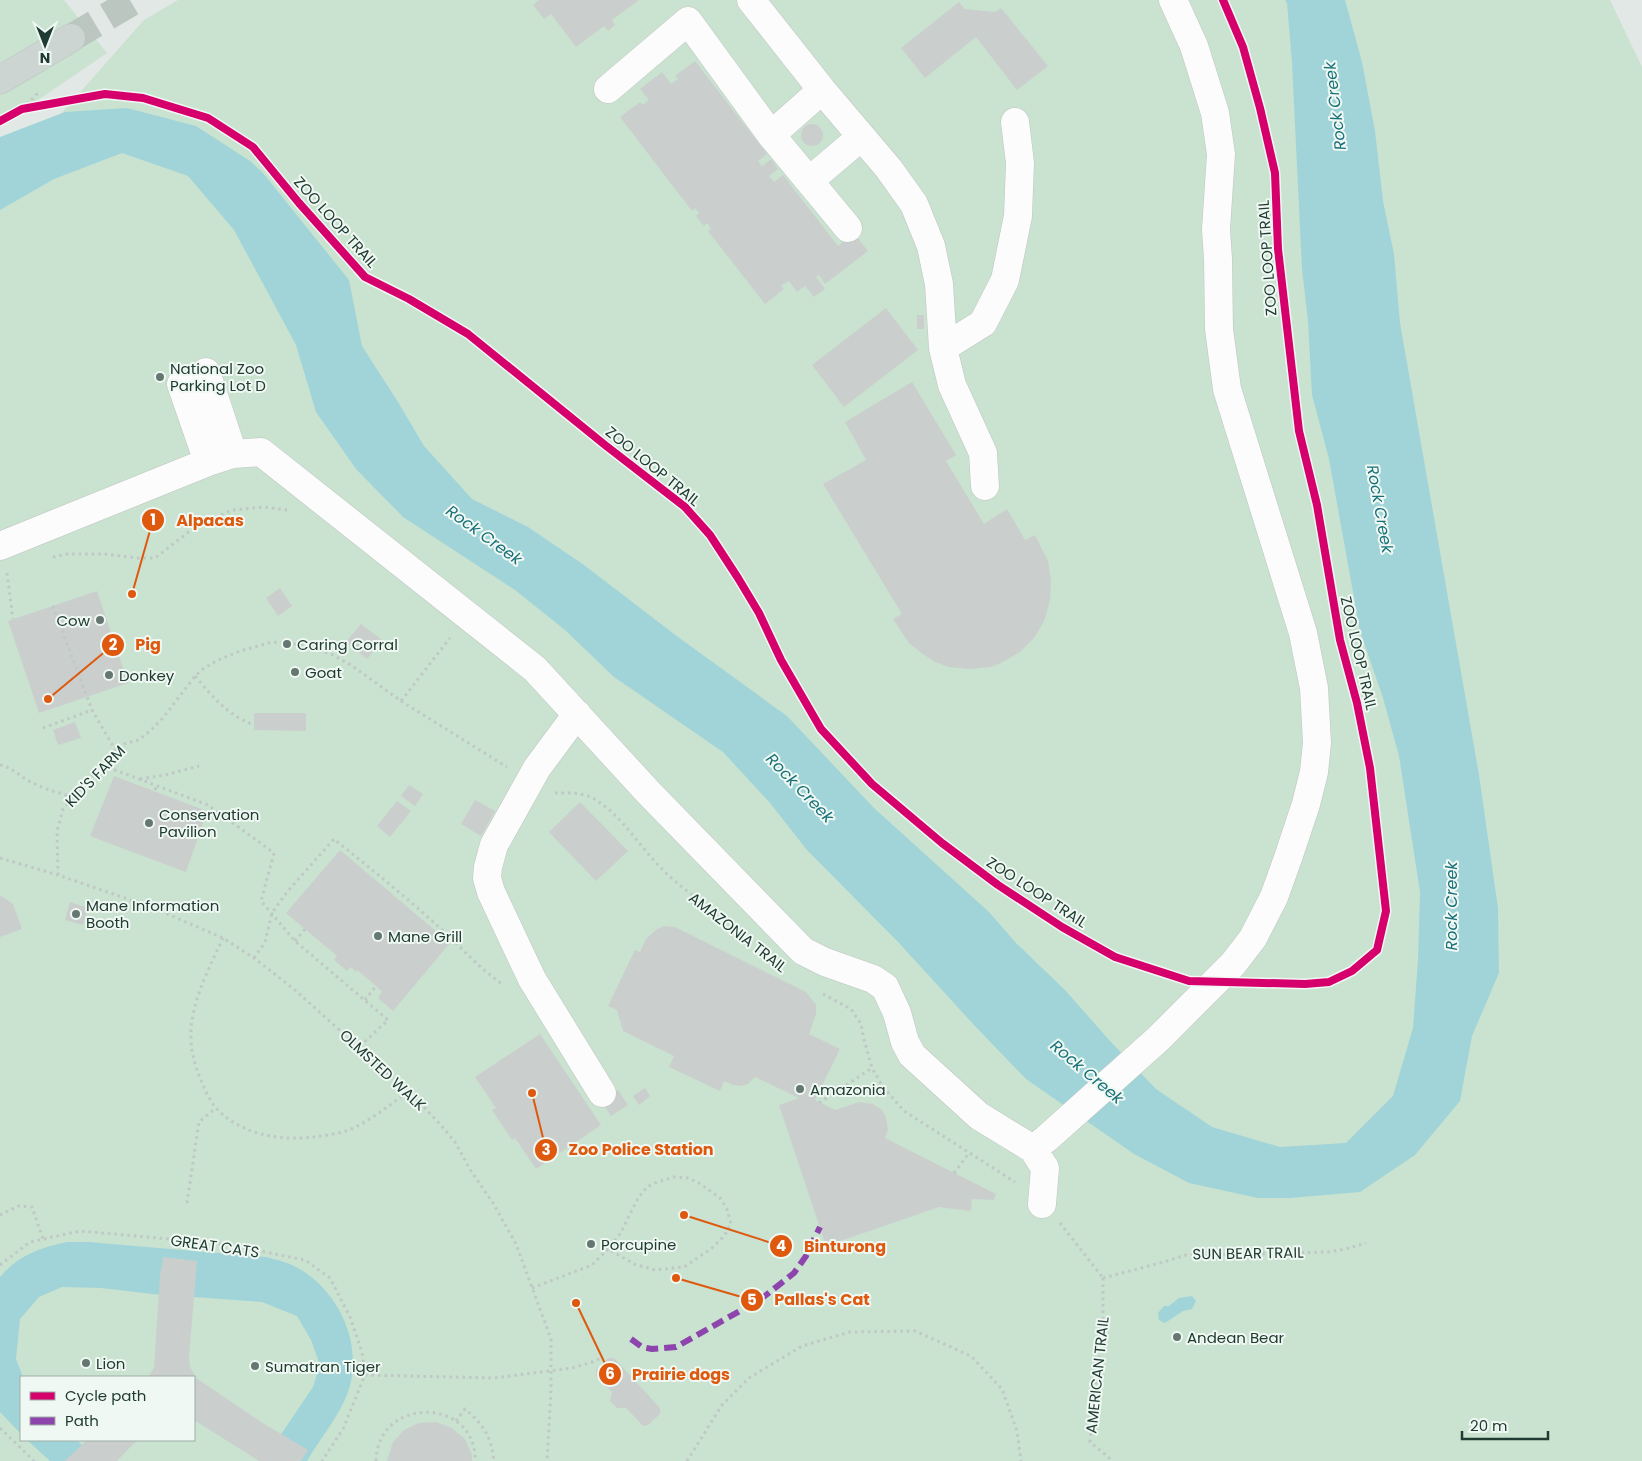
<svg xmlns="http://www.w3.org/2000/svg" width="1642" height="1461" font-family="Poppins,sans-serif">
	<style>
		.park { fill: #cae2d0; fill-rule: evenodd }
		.water { fill: #a1d4d8 }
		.building { fill: #cacfcd }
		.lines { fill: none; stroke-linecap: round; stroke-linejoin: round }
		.major-tunnel { stroke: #bbc6c1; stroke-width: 28; stroke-dasharray: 28 14; stroke-linecap: butt }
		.minor-casing { stroke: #bfc5c2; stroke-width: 29 }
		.major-casing { stroke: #bbc5c1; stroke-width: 29 }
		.path { stroke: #bfc8c5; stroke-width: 3; stroke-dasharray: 2.5 4; stroke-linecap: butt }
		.minor { stroke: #fbfcfb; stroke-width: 28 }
		.major { stroke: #ccd5d1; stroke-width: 28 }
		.quiet { stroke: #8e44ad; stroke-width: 6; stroke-dasharray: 12 6; stroke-linecap: butt }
		.cycleway-casing { stroke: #f0f8f3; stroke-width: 11 }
		.cycleway { stroke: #d6006c; stroke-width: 8 }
		.poi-dot { fill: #647871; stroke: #f0f8f3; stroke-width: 2 }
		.labels { text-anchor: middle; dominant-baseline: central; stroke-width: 4; stroke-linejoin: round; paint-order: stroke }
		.street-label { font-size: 15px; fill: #203c32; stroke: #f0f8f3 }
		.poi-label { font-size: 15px; fill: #203c32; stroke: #f0f8f3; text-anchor: start }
		.water-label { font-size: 16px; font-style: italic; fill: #187079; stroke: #f0f8f3 }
		.leader { fill: none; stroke: #de580e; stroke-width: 2 }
		.callout-dot { fill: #de580e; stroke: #f0f8f3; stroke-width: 2 }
		.mark-label { font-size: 15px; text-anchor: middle; font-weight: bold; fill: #fff }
		.callout-label { font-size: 16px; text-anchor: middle; font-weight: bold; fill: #de580e; stroke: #f0f8f3; stroke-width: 4; stroke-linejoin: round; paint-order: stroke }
	</style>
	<rect width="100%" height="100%" fill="#e2e8e5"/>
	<path class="park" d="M 0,0 L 64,0 L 107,53 L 0,126 Z
		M 178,0 L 1610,0 L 1642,67 L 1642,1461 L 0,1461 L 0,176 L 52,124 L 144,20 ZM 21,1377 L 194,1377 L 194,1440 L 21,1440 Z"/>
	<path class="water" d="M 1285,0 L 1345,0 L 1362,62 L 1375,131 L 1383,201 L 1394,254 L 1400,323 L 1479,775 L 1498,908 L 1499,973 L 1472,1036 L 1460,1101 L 1415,1155 L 1360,1192 L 1290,1198 L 1258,1198 L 1189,1183 L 1134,1154 L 1026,1079 L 974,1025 L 899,943 L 807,850 L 770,803 L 723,752 L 614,677 L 565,630 L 515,590 L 403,517 L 356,469 L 316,412 L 296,345 L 234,230 L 188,176 L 122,153 L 54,179 L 0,210 L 0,137 L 65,112 L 127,108 L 196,126 L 250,161 L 263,173 L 349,280 L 362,346 L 398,402 L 424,446 L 472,499 L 528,527 L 584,565 L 678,637 L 787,716 L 874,808 L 989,912 L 1016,943 L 1065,990 L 1110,1041 L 1156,1089 L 1212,1127 L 1280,1147 L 1346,1143 L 1393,1096 L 1413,1028 L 1418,960 L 1420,892 L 1399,756 L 1383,698 L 1360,631 L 1329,459 L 1312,395 L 1308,321 L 1302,269 L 1292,63 L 1287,3 Z
		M 67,1242 L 88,1242 L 266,1257 C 277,1260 288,1262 298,1268 C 340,1292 364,1346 348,1392 C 339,1417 320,1438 307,1461 L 263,1461 L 313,1387 L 320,1365 L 311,1340 L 297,1316 L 262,1302 L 152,1294 L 101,1288 L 62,1287 L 39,1297 L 20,1319 L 16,1359 L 23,1377 L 21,1377 L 21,1434 L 0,1412 L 0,1277 C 17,1256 41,1247 67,1242 Z
		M 1192,1296 L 1196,1301 L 1192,1309 L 1183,1311 L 1165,1323 L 1159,1320 L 1158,1313 L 1164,1306 L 1169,1306 L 1179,1298 Z
		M 27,1440 L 77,1440 L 98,1461 L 50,1461 Z"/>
	<path class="building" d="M 539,0 L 639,0 L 612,20 L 615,25 L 608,31 L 604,26 L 576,47 L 551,14 L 544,19 L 533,5 Z
		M 959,2 L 965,9 L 995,12 L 1001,8 L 1048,66 L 1017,90 L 976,37 L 925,78 L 901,48 Z
		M 695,61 L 767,154 L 758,161 L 762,166 L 771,159 L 778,169 L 769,176 L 774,182 L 783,175 L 838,246 L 854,233 L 868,251 L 825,284 L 819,275 L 816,277 L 825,289 L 814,297 L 805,286 L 797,292 L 789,281 L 781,286 L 784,289 L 765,304 L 708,231 L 711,229 L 707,223 L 704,226 L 696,216 L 699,213 L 695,208 L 692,211 L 620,117 L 640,102 L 643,105 L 649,100 L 640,89 L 662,72 L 671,84 L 678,79 L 675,76 Z
		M801 135a11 11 0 1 1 22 0a11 11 0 1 1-22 0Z
		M 886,308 L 918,350 L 844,407 L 812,365 Z
		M 917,315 L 924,315 L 924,329 L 917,329 Z
		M 912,382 L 956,455 L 946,461 L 984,524 L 1007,509 L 1025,540 L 1035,535 L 1048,561 L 1051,581 L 1050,600 L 1045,619 L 1035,637 L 1020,652 L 1001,663 L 991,667 L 970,669 L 949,667 L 935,662 L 920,652 L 909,643 L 893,619 L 902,614 L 823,484 L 866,460 L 845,422 Z
		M 280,588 L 292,606 L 278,616 L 266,598 Z
		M 97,591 L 128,683 L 39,713 L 8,621 Z
		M 361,624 L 382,640 L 367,659 L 346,642 Z
		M 254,713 L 306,713 L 306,731 L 254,730 Z
		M 75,722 L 81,738 L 58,745 L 53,730 Z
		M 114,776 L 207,811 L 186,872 L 90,836 Z
		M 409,785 L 423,794 L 415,806 L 401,796 Z
		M 475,800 L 495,811 L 481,836 L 461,824 Z
		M 397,801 L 411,811 L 390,837 L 377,826 Z
		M 580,802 L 628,851 L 596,881 L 549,832 Z
		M 340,850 L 450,943 L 393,1011 L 378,998 L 382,992 L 376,986 L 357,970 L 356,972 L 351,967 L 347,971 L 334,960 L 337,956 L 286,913 Z
		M 0,895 L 13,904 L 22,929 L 0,937 Z
		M 70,902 L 88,908 L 83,925 L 65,920 Z
		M 664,926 L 675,927 L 806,992 L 816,1005 L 816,1014 L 809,1034 L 840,1049 L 815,1100 L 835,1110 L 859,1102 L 873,1104 L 882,1110 L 886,1117 L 888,1130 L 885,1138 L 996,1194 L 994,1200 L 972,1199 L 971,1211 L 939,1207 L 826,1246 L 779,1105 L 799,1098 L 755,1077 L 748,1084 L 741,1086 L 733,1085 L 724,1081 L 720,1091 L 669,1067 L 674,1056 L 623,1031 L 617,1010 L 608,1006 L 635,950 L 640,952 L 646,939 L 657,929 Z
		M 540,1034 L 601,1125 L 536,1169 L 515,1138 L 512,1140 L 492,1110 L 496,1108 L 475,1077 Z
		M 645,1088 L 650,1096 L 639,1105 L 633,1096 Z
		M 618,1090 L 628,1105 L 611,1116 L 601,1101 Z
		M 163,1257 L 197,1261 L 189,1357 L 190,1367 L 196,1378 L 261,1422 L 308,1450 L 301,1461 L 259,1461 L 194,1420 L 194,1377 L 148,1377 L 154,1368 L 160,1276 Z
		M 608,1358 L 614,1358 L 660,1408 L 660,1414 L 648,1425 L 643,1426 L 626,1408 L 617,1408 L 610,1401 L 612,1392 L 596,1376 L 596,1370 Z
		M 436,1422 L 452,1428 L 465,1439 L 472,1455 L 472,1461 L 387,1461 L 393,1442 L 404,1430 L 419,1423 Z
		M 87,1440 L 137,1440 L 117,1461 L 65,1461 Z"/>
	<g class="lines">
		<path class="major-tunnel" d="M 71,38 L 135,0"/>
		<g class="minor-casing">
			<path id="minor" d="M 751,0 L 822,90 L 889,169 L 914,204 L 931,246 L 939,284 L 943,348 L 952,385 L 983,453 L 985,486
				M 608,89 L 688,21 L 771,135 L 822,90
				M 771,135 L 848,228
				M 809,181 L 861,137
				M 943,348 L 983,323 L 1005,280 L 1018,216 L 1020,163 L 1015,122
				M 206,372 L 233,454
				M 181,384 L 208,462
				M 0,546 L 208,462 L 233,454 L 261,452 L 535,669 L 649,793 L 803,951 L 825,962 L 873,979 L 885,987 L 897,1013 L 905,1042 L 912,1055 L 979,1116 L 1033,1149 L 1046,1139 L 1158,1039 L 1233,964 L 1253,938 L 1274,897 L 1288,858 L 1306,804 L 1314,772 L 1317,743 L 1314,688 L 1303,633 L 1227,389 L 1219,329 L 1218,259 L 1216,229 L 1221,154 L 1215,113 L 1194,46 L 1173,0
				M 577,714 L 537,768 L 494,845 L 488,867 L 487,878 L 491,892 L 532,979 L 602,1093
				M 1033,1149 L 1045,1168 L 1042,1204"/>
		</g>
		<g class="major-casing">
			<path id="major" d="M 0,80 L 71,38"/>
		</g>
		<path class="path" d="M 22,109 L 39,92
			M 53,557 L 67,554 L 104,554 L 138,558 L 155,558 L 199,524 L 233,510 L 264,507 L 287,510
			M 7,573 L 13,619
			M 53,606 L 92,710 L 116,751
			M 195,676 C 214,698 226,714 254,725
			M 401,701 L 507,767
			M 43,728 L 92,710
			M 0,765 C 13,767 22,779 35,784 C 47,790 61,793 74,798
			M 102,765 L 208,805 L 274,853 L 261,901 L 295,941 L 388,1020 L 359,1047
			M 140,779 L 165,775 L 199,766
			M 155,790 L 157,785
			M 555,793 C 569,793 584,792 596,800 C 623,817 639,846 661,868 C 686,894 718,911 744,935
			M 0,858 L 58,875 L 151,907 L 223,938 L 254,958 L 295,990 L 416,1099 L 439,1123 L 455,1142 L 471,1171 L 493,1203 L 516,1244 L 551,1339 L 551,1390 L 547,1461
			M 58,875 L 57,831 L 63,809 L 85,783 L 116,751 L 123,744 L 139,740 L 151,730 L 163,718 L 195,676 L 203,669 L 216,661 L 240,651 L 272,642 L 301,645 L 331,654 L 351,665 L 401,701 L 450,638
			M 223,938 C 210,966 189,1006 191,1038 C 191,1052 195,1065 200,1078 C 204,1088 209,1100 216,1108 C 241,1135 280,1141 314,1137 C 326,1135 340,1134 351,1129 C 372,1120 389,1105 408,1092
			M 295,941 L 305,929
			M 254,958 L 265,942 L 272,913 L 287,892 L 334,839 C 370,868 406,897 440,928 C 461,947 479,968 502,984
			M 823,994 L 851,1009 L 861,1024 L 864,1040 L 872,1068 L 883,1087 L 904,1111 L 1015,1182
			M 365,1000 L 376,986
			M 819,1103 L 872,1068
			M 954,1173 L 969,1153
			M 187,1203 L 199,1122 L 216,1108
			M 0,1215 L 18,1206 L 32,1207 L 43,1239
			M 1060,1223 L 1103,1278
			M 0,1265 L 30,1242 L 80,1231 L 225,1244 L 305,1260 L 330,1278 L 350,1317 L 362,1352 L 365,1375 L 343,1429 L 322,1461
			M 1103,1278 L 1164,1262 L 1186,1255 L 1329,1252 L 1345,1249 L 1366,1243
			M 1103,1278 L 1103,1330 L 1094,1394 L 1090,1442 L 1113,1461
			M 532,1288 L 592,1265 L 608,1249 L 620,1234 L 638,1198 L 647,1187 L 657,1182 L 674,1177 L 688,1178 L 699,1183 L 720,1198 L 727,1209 L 731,1224 L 724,1236 L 712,1248 L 684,1267 L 655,1270 L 634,1264 L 608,1249
			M 365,1375 L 494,1378 L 572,1368 L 596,1361 L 602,1356
			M 456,1421 L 465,1409 C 484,1425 491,1436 494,1461
			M 0,1428 L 34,1461
			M 376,1461 C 378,1395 477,1397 475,1461
			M 687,1461 L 722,1405 L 749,1378 L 802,1346 L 850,1332 L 915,1331 L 971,1356 L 1002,1389 L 1017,1431 L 1021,1461"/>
		<use href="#minor" class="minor"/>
		<use href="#major" class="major"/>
		<path class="quiet" d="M 631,1339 L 642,1347 L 652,1349 L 676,1347 L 761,1299 L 794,1273 L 806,1256 L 820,1227"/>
		<g class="cycleway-casing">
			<path id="cycleway" d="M 0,121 L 22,109 L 66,101 L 105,94 L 143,98 L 208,118 L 253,147 L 299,203 L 365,277 L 409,299 L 468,334 L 605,445 L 685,507 L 710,535 L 738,578 L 759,613 L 781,660 L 821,729 L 872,784 L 942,843 L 998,885 L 1062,927 L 1115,957 L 1189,981 L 1305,984 L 1329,982 L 1352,971 L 1377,950 L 1386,911 L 1370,768 L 1357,703 L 1340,640 L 1317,505 L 1299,431 L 1278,249 L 1275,173 L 1260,108 L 1243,47 L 1223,0"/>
		</g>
		<use href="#cycleway" class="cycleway"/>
	</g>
	<g class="poi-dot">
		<circle cx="160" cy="377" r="5"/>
		<circle cx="100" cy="620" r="5"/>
		<circle cx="287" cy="644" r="5"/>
		<circle cx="295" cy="672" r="5"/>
		<circle cx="109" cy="675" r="5"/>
		<circle cx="149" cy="823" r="5"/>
		<circle cx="76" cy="914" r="5"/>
		<circle cx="378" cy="936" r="5"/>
		<circle cx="800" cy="1089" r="5"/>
		<circle cx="591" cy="1244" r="5"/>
		<circle cx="1177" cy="1337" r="5"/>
		<circle cx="86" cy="1363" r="5"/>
		<circle cx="255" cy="1366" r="5"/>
	</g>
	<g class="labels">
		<g class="street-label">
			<text transform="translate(336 222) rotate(48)">ZOO LOOP TRAIL</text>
			<text transform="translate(1267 258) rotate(-94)">ZOO LOOP TRAIL</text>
			<text transform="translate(653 466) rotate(39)">ZOO LOOP TRAIL</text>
			<text transform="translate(1359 653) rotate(77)">ZOO LOOP TRAIL</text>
			<text transform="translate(95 776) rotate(-46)">KID'S FARM</text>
			<text transform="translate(1037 892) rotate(33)">ZOO LOOP TRAIL</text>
			<text transform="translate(738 932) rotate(38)">AMAZONIA TRAIL</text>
			<text transform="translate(383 1070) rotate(43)">OLMSTED WALK</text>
			<text transform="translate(215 1246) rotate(8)">GREAT CATS</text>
			<text transform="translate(1248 1253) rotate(-1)">SUN BEAR TRAIL</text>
			<text transform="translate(1097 1375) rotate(-84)">AMERICAN TRAIL</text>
		</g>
		<g class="poi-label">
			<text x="170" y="368">National Zoo<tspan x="170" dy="17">Parking Lot D</tspan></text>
			<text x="90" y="620" text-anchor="end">Cow</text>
			<text x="297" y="644">Caring Corral</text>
			<text x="305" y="672">Goat</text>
			<text x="119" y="675">Donkey</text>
			<text x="159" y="814">Conservation<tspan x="159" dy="17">Pavilion</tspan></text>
			<text x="86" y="905">Mane Information<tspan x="86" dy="17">Booth</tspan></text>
			<text x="388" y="936">Mane Grill</text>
			<text x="810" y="1089">Amazonia</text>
			<text x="601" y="1244">Porcupine</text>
			<text x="1187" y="1337">Andean Bear</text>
			<text x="96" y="1363">Lion</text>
			<text x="265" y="1366">Sumatran Tiger</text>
		</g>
		<g class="water-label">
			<text transform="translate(1335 106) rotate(-97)">Rock Creek</text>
			<text transform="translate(1380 509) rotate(80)">Rock Creek</text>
			<text transform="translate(484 535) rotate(36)">Rock Creek</text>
			<text transform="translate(800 788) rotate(46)">Rock Creek</text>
			<text transform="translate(1451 906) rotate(-90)">Rock Creek</text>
			<text transform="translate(1087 1072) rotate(40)">Rock Creek</text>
		</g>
	</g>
	<path class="leader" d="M132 594L153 520M48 699L113 645M532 1093L546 1150M684 1215L781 1246M676 1278L752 1300M576 1303L610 1374"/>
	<g class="callout-dot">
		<circle cx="132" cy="594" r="5"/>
		<circle cx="48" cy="699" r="5"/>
		<circle cx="532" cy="1093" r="5"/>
		<circle cx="684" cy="1215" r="5"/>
		<circle cx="676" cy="1278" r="5"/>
		<circle cx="576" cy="1303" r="5"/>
		<circle cx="153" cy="520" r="12"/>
		<circle cx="113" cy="645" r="12"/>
		<circle cx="546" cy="1150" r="12"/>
		<circle cx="781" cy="1246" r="12"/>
		<circle cx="752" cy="1300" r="12"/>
		<circle cx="610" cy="1374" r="12"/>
	</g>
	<g class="mark-label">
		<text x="153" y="525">1</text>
		<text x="113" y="650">2</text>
		<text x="546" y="1155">3</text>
		<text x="781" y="1251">4</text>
		<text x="752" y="1305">5</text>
		<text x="610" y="1379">6</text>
	</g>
	<g class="callout-label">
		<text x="210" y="526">Alpacas</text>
		<text x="148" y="650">Pig</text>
		<text x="641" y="1155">Zoo Police Station</text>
		<text x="845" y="1252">Binturong</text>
		<text x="822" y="1305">Pallas's Cat</text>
		<text x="681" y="1380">Prairie dogs</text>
	</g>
	<rect x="20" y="1376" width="175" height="65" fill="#f0f8f3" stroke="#9dada6"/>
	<rect x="30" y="1392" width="25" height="8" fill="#d6006c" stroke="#9dada6"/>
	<text x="65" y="1401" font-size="15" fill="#203c32">Cycle path</text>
	<rect x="30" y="1417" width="25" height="8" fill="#8e44ad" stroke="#9dada6"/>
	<text x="65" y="1426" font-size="15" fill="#203c32">Path</text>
	<g transform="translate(45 45) rotate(180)" stroke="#f0f8f3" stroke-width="4" paint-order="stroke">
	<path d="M0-4L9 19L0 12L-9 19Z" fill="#203c32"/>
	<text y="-8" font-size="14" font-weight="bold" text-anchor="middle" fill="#203c32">N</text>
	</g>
	<path d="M1462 1431v8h86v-8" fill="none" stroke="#203c32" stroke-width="2.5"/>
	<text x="1470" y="1431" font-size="15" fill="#203c32" stroke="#f0f8f3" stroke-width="4" paint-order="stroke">20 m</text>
</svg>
